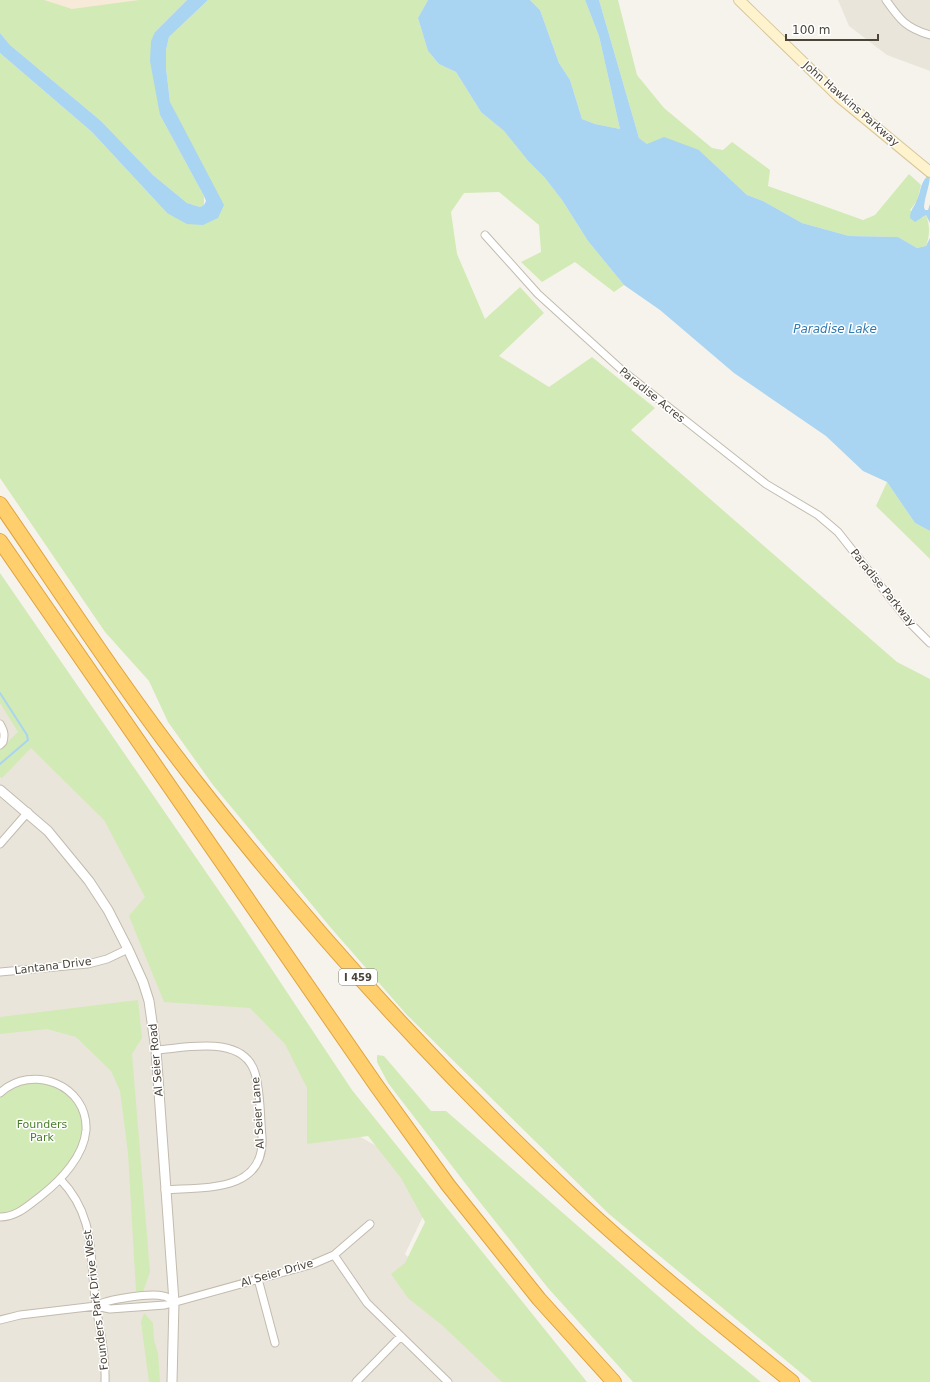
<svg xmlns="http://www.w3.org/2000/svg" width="930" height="1382" font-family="'DejaVu Sans',sans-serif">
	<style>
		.residential { fill: #eae5da }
		.commercial { fill: #f7ead8 }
		.green { fill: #d2eab5 }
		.water { fill: #a9d4f2 }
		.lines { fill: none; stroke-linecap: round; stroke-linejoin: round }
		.stream { stroke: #a9d4f2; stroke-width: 2 }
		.minor-casing { stroke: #c2bbae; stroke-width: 9 }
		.tertiary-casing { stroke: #c2bbae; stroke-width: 11 }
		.secondary-casing { stroke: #d6c79b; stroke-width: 12 }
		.motorway-casing { stroke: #e0a43c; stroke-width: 16 }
		.minor { stroke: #fff; stroke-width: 7 }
		.tertiary { stroke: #fff; stroke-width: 9 }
		.secondary { stroke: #fff3cd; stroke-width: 10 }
		.motorway { stroke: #ffcf6e; stroke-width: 14 }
		.labels { text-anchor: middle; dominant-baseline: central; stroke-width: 3; stroke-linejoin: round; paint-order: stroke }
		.shield { fill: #fff; stroke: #817c74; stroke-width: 1 }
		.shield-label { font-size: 10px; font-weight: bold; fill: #4b4439 }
		.street-label { font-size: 11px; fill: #4b4439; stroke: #fff }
		.park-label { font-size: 11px; fill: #4a7f2a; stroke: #fff }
		.water-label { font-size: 12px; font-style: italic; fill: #2e7ab2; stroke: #fff }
	</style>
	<rect width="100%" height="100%" fill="#f6f3ec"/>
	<path class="residential" d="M 838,0 L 930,0 L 930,71 L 887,55 L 849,26 Z
		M 0,682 L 260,997 L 357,1135 L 401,1160 L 426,1210 L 405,1254 L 534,1382 L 0,1382 Z"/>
	<path class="commercial" d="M 28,0 L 176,0 L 77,19 Z"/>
	<path class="green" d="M 0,0 L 44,0 L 72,9 L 139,0 L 187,0 L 155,32 L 160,115 L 204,196 L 204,205 L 200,207 L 187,203 L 153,175 L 101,121 L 10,45 L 0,33 Z
		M 208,0 L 428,0 L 418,18 L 428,51 L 439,64 L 456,72 L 481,112 L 504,131 L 529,162 L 545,178 L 562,200 L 588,241 L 624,285 L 614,292 L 575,262 L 542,282 L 521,262 L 541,252 L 539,225 L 499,192 L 464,193 L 451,212 L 457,254 L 485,319 L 520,287 L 544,313 L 499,356 L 549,387 L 592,357 L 655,408 L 631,430 L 897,662 L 930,679 L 930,1382 L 812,1382 L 609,1214 L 407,1015 L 331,928 L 213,785 L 168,722 L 149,681 L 105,632 L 0,478 L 0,53 L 92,132 L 167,213 L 218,218 L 183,129 L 170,102 L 166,68 L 166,50 L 169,37 Z
		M 530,0 L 585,0 L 599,36 L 620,129 L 595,124 L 582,119 L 570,80 L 559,63 L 540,10 Z
		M 599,0 L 618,0 L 637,75 L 664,108 L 712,148 L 723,150 L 732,142 L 770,170 L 768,186 L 863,220 L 875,215 L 909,174 L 921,185 L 917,201 L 910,210 L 922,218 L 926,215 C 930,226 930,235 926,246 L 917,248 L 898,237 L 849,236 L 802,223 L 763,201 L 747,195 L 699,150 L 647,144 L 639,138 Z
		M 887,482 L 915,523 L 930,531 L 930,559 L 876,506 Z
		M 0,573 L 237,917 L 352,1090 L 587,1382 L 502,1382 L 443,1326 L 408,1298 L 391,1274 L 405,1263 L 425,1222 L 401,1178 L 368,1136 L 307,1144 L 307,1088 L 285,1044 L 250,1008 L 164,1002 L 129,916 L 145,897 L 104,820 L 31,748 L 2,778 L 0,777 L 0,749 L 18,732 L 0,703 Z
		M 138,1000 L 142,1038 L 132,1054 L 150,1272 L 143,1292 L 136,1291 L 128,1153 L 120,1091 L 111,1071 L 76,1037 L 47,1029 L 0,1034 L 0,1017 Z
		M 377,1055 L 384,1056 L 431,1111 L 446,1111 L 697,1330 L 761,1382 L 633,1382 L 548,1288 L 475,1196 L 388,1083 L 377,1062 Z
		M 32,1082 L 50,1083 L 69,1095 L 79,1109 L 85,1129 L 81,1147 L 60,1180 L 18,1212 L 0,1215 L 0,1098 L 15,1086 Z
		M 144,1313 L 153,1323 L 154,1340 L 158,1353 L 160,1382 L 149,1382 L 141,1322 Z"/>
	<path class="water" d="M 187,0 L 208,0 L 169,37 L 166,50 L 166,68 L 170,102 L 224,205 L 218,218 L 203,225 L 187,224 L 167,213 L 92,132 L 0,53 L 0,33 L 10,45 L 101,121 L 153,175 L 187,203 L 200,207 L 204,205 L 206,201 L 204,196 L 160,115 L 150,61 L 151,41 L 155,32 Z
		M 428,0 L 530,0 L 540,10 L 559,63 L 570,80 L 582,119 L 595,124 L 620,129 L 599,36 L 585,0 L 599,0 L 639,138 L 647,144 L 664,137 L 699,150 L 747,195 L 763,201 L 802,223 L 849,236 L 898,237 L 917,248 L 926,246 L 930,238 L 930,531 L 915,523 L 887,482 L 863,471 L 826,436 L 734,373 L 660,310 L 624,285 L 588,241 L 562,200 L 545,178 L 529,162 L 504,131 L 481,112 L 456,72 L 439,64 L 428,51 L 418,18 Z
		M 930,174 C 930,186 925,195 924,207 L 925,210 L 928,210 L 930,204 L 930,223 L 926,215 L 915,222 L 910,218 C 910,210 914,208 917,200 C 921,191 920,181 930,174 Z"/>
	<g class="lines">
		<path class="stream" d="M 0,693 L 27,735 L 28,740 L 0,764"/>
		<g class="minor-casing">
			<path id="minor" d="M 886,0 C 900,20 906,28 930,35
				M 485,235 L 538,294 L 624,372 L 766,484 L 818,515 L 838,532 L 910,623 L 930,643
				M 0,724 C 4,731 5,734 3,742 L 0,745
				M 0,844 L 28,812
				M 0,972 L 88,964 L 107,959 L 128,949
				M 156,1050 C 186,1048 243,1034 255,1073 C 261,1093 260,1117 262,1137 C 265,1193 204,1187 165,1190
				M 0,1093 C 32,1063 88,1085 86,1130 C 84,1156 61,1180 42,1195 C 29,1205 17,1217 0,1217
				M 60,1179 C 97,1217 89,1258 96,1306 C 100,1331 106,1356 105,1382
				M 334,1255 L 367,1303 L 448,1382
				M 258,1279 L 275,1343
				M 96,1306 C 107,1299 150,1293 163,1296 C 167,1296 171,1300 174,1302
				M 0,1320 L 20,1315 L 96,1306 L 110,1309 L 165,1305 L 313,1264 L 334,1255 L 370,1224
				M 356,1382 L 401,1336"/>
		</g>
		<g class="tertiary-casing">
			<path id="tertiary" d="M 0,790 L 48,831 L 89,881 L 108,910 L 128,949 L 143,982 L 149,1001 L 156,1050 L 174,1302 L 172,1382"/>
		</g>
		<g class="secondary-casing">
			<path id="secondary" d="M 739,0 L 839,97 L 930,172"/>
		</g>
		<g class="motorway-casing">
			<path id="motorway" d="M 0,504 C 64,597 126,693 196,782 C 314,933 442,1074 582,1205 C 649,1267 720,1324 792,1382
				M 0,541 L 376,1085 L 448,1185 L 539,1299 L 614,1382"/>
		</g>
		<use href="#minor" class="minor"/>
		<use href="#tertiary" class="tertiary"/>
		<use href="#secondary" class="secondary"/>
		<use href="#motorway" class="motorway"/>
	</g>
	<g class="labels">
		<rect class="shield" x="339" y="969" width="38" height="16" rx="3"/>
		<g class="shield-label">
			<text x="358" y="977">I 459</text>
		</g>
		<g class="street-label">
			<text transform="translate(851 104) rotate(41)">John Hawkins Parkway</text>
			<text transform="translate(652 395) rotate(39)">Paradise Acres</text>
			<text transform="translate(883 588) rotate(51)">Paradise Parkway</text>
			<text transform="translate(53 966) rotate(-7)">Lantana Drive</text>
			<text transform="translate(156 1060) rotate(-95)">Al Seier Road</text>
			<text transform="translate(258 1113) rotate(-94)">Al Seier Lane</text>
			<text transform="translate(277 1273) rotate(-16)">Al Seier Drive</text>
			<text transform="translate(96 1300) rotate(-97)">Founders Park Drive West</text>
		</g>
		<g class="park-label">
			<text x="42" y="1124">Founders<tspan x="42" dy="13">Park</tspan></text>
		</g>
		<g class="water-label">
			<text x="835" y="329">Paradise Lake</text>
		</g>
	</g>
	<path d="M786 34v6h92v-6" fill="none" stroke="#4b4439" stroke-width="2"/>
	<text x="792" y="34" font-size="12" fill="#4b4439" stroke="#ffffff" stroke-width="3" paint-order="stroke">100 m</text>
</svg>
